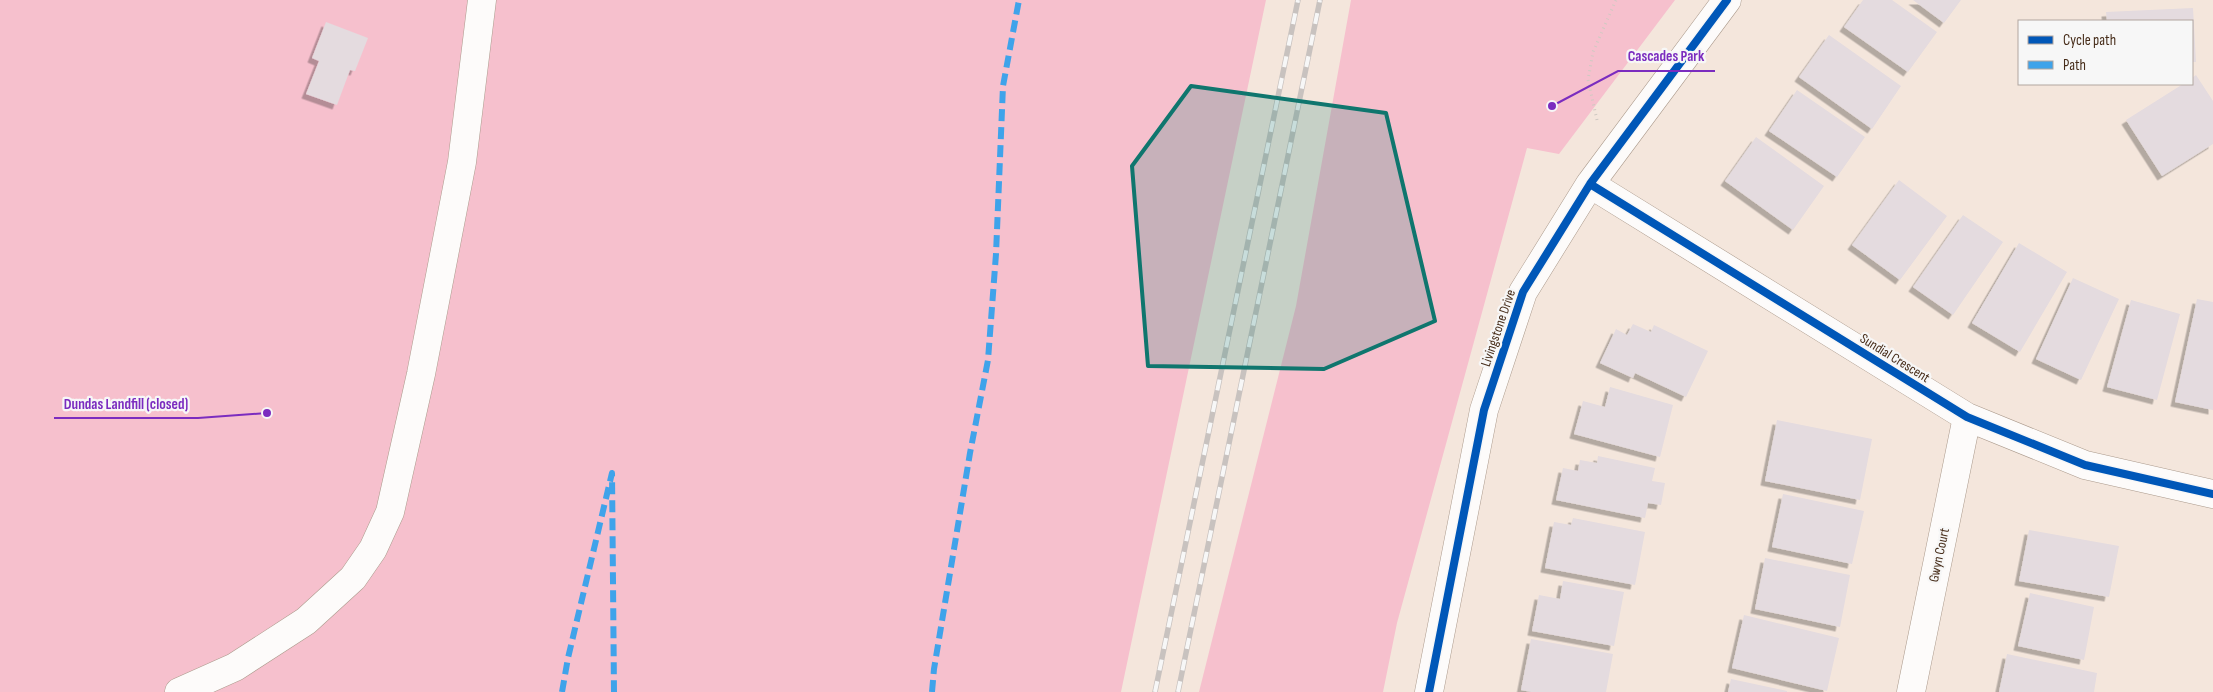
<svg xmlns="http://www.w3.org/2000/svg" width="2213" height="692" font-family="'Sofia Sans Condensed',sans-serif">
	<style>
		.green { fill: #f6c0cd }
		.building { fill: #e4dbdf; filter: url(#shadow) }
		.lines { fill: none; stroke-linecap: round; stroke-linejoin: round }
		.minor-casing { stroke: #ab9a8c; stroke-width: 29 }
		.path { stroke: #d0c9c2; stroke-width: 3; stroke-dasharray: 1 4; stroke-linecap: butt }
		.minor { stroke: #fdfbfa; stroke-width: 28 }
		.rail-casing { stroke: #c8c2bf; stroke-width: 5.5 }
		.rail { stroke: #f7f7f7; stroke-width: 4; stroke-dasharray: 11; stroke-linecap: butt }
		.quiet { stroke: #3fa3ea; stroke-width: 6; stroke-dasharray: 12 6; stroke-linecap: butt }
		.cycleway-casing { stroke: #f7f7f7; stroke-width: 11 }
		.cycleway { stroke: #0057b8; stroke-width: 8 }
		.marked { fill: #0f766e; fill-opacity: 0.2; stroke: #0f766e; stroke-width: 4; stroke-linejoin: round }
		.labels { text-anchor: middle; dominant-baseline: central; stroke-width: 4.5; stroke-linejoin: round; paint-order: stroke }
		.street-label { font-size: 14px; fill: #472d1a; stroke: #f7f7f7 }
		.leader { fill: none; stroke: #7b2cbf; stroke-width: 2 }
		.callout-dot { fill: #7b2cbf; stroke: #f7f7f7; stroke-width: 2 }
		.callout-label { font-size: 15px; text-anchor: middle; font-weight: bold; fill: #7b2cbf; stroke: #f7f7f7; stroke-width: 4.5; stroke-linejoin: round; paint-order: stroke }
	</style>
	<defs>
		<filter id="shadow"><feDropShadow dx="-4.5" dy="4.5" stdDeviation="0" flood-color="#0004"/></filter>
	</defs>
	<rect width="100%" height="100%" fill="#f4e6dc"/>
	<path class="green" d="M 0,0 L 1266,0 L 1121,692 L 0,692 Z
		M 1351,0 L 1675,0 L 1559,154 L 1527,148 L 1397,623 L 1383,692 L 1199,692 L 1296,306 Z"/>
	<path class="building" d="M 1863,0 L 1892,0 L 1937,32 L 1908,72 L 1844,27 Z
		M 1913,0 L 1961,0 L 1944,23 Z
		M 2193,8 L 2196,62 L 2192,62 L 2192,21 L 2107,21 L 2106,12 Z
		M 326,22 L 368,38 L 355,71 L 350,70 L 337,105 L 306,94 L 319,61 L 312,58 Z
		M 1829,35 L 1901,86 L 1872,129 L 1799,77 Z
		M 2196,75 L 2213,101 L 2213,144 L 2162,176 L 2126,120 L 2183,84 L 2192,84 L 2192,78 Z
		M 1797,90 L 1865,137 L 1837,177 L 1769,131 Z
		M 1756,137 L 1824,186 L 1793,230 L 1725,181 Z
		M 1899,180 L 1947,216 L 1900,280 L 1852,245 Z
		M 1963,215 L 2003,242 L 1953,315 L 1913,287 Z
		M 2019,243 L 2067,272 L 2020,352 L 1972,323 Z
		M 2073,278 L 2119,299 L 2081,380 L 2036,359 Z
		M 2197,299 L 2213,302 L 2213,410 L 2175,402 Z
		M 2131,300 L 2180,314 L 2157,400 L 2107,387 Z
		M 1633,324 L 1651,332 L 1654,325 L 1708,351 L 1686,397 L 1635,373 L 1633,378 L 1600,363 L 1616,329 L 1627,335 Z
		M 1610,387 L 1673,405 L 1660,457 L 1574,434 L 1583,401 L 1605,407 Z
		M 1777,420 L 1872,439 L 1860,500 L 1765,481 Z
		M 1598,456 L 1655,468 L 1652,481 L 1665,483 L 1661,505 L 1648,503 L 1645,518 L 1556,500 L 1563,468 L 1578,471 L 1580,460 L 1597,463 Z
		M 1783,494 L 1864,511 L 1852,564 L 1772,547 Z
		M 1573,518 L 1645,532 L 1635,585 L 1545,568 L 1554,522 L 1571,525 Z
		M 2029,530 L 2119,546 L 2109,597 L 2019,581 Z
		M 1765,558 L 1850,575 L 1840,627 L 1755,609 Z
		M 1563,581 L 1624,592 L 1614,646 L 1532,631 L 1539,595 L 1560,599 Z
		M 2030,593 L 2094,607 L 2084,660 L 2018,646 Z
		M 1744,615 L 1839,638 L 1827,691 L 1732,668 Z
		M 1531,639 L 1613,654 L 1606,692 L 1531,692 L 1521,690 Z
		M 2007,654 L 2097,673 L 2094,692 L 1999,692 Z
		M 1731,679 L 1787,691 L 1787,692 L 1728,692 Z"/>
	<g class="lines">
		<g class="minor-casing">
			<path id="minor" d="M 1590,184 L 1967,417 L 2085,465 L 2213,494
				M 179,692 L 235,667 L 306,621 L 353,578 L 373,549 L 390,512 L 421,374 L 462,162 L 482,0
				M 1429,692 L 1484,410 L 1523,292 L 1590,184 L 1727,0
				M 1911,692 L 1967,417"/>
		</g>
		<path class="path" d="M 1597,120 L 1588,80 L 1593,52 L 1616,0"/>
		<use href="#minor" class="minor"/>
		<g class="rail-casing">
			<path id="rail" d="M 1155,692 L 1298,0
				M 1178,692 L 1320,0"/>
		</g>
		<use href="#rail" class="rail"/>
		<path class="quiet" d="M 562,692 L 568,658 L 612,473 L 614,692
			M 932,692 L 934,669 L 970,453 L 988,360 L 996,254 L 1003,86 L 1019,0"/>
		<g class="cycleway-casing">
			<path id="cycleway" d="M 1590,184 L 1967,417 L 2085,465 L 2213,494
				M 1429,692 L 1484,410 L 1523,292 L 1590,184 L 1727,0"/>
		</g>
		<use href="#cycleway" class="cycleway"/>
	</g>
	<path class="marked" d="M 1191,86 L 1386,113 L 1435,321 L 1324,369 L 1148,366 L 1132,166 Z"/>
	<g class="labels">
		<g class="street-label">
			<text transform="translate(1498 328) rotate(-71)">Livingstone Drive</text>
			<text transform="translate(1895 358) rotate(32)">Sundial Crescent</text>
			<text transform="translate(1939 555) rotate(-78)">Gwyn Court</text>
		</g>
	</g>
	<path class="leader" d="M1552 106L1618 71H1715M267 413L198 418H54"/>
	<g class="callout-dot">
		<circle cx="1552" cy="106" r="5"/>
		<circle cx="267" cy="413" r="5"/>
	</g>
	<g class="callout-label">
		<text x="1666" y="61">Cascades Park</text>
		<text x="126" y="409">Dundas Landfill (closed)</text>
	</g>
	<rect x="2018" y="20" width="175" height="65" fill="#f7f7f7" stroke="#b1a69f"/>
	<rect x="2028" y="36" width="25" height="8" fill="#0057b8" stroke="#b1a69f"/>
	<text x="2063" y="45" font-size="15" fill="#472d1a">Cycle path</text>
	<rect x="2028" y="61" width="25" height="8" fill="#3fa3ea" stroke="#b1a69f"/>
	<text x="2063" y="70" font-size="15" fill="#472d1a">Path</text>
</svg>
